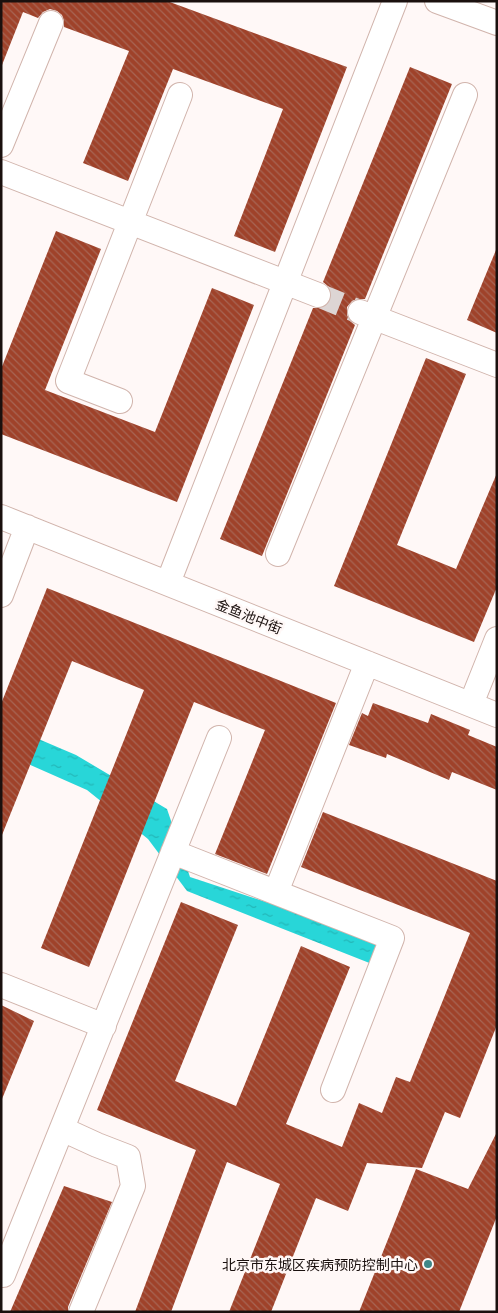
<svg xmlns="http://www.w3.org/2000/svg" width="498" height="1313" font-family="'Golos Text','Noto Sans SC',sans-serif">
	<style>
		.water { fill: url(#water-ripples) }
		.building { fill: url(#building-back-hatch) }
		.lines { fill: none; stroke-linecap: round; stroke-linejoin: round }
		.minor-tunnel { stroke: #ddd5d4; stroke-width: 24; stroke-dasharray: 24 12; stroke-linecap: butt }
		.minor-casing { stroke: #d1b4ac; stroke-width: 26 }
		.minor { stroke: #fff; stroke-width: 24 }
		.poi-dot { fill: #3f8788; stroke: #fff8f7; stroke-width: 2 }
		.labels { text-anchor: middle; dominant-baseline: central; stroke-width: 5; stroke-linejoin: round; paint-order: stroke }
		.street-label { font-size: 14px; fill: #1a100e; stroke: #fff8f7 }
		.poi-label { font-size: 14px; fill: #1a100e; stroke: #fff8f7; text-anchor: end }
	</style>
	<defs>
		<pattern id="water-ripples" width="26" height="14" patternUnits="userSpaceOnUse" patternTransform="scale(1.25)"><rect width="26" height="14" fill="#28d6d8"/><path d="M2 4q2-2 4 0t4 0M15 11q2-2 4 0t4 0" fill="none" stroke="#23b7b8"/></pattern>
		<pattern id="building-back-hatch" width="6" height="6" patternUnits="userSpaceOnUse" patternTransform="scale(1.25)"><rect width="6" height="6" fill="#9f422a"/><path d="M-1 5l2 2M0 0l6 6M5-1l2 2" fill="none" stroke="#a76554"/></pattern>
	</defs>
	<rect width="100%" height="100%" fill="#fff8f7"/>
	<path class="water" d="M 1,723 L 76,755 L 167,809 L 190,877 L 382,940 L 372,964 L 187,891 L 148,839 L 87,790 L 1,752 Z"/>
	<path class="building" d="M 1,1 L 167,1 L 347,67 L 275,252 L 234,236 L 283,109 L 173,69 L 128,181 L 83,163 L 129,51 L 64,27 L 64,21 L 62,15 L 57,11 L 50,9 L 43,12 L 38,18 L 23,12 L 2,65 L 1,64 Z
		M 410,67 L 452,84 L 365,299 L 357,299 L 352,301 L 347,307 L 347,315 L 350,321 L 355,325 L 262,556 L 220,539 L 313,308 L 321,308 L 326,306 L 331,300 L 331,292 L 329,287 L 323,282 Z
		M 56,231 L 101,249 L 45,390 L 155,432 L 212,288 L 254,305 L 177,502 L 1,434 L 1,369 Z
		M 496,250 L 497,250 L 497,333 L 467,320 Z
		M 426,358 L 466,374 L 397,545 L 456,569 L 497,473 L 497,587 L 474,642 L 334,586 Z
		M 47,588 L 336,703 L 267,874 L 215,854 L 265,730 L 194,702 L 89,967 L 41,948 L 144,690 L 72,661 L 2,835 L 1,835 L 1,704 Z
		M 373,703 L 428,723 L 431,714 L 470,730 L 468,735 L 497,747 L 497,790 L 452,772 L 449,780 L 387,754 L 386,758 L 349,745 L 362,713 L 368,716 Z
		M 323,812 L 497,881 L 497,1025 L 460,1118 L 445,1112 L 422,1168 L 367,1163 L 348,1211 L 316,1198 L 271,1312 L 229,1312 L 280,1184 L 227,1162 L 171,1312 L 135,1312 L 196,1150 L 97,1110 L 181,902 L 238,925 L 175,1081 L 236,1106 L 301,946 L 350,967 L 286,1124 L 342,1147 L 359,1103 L 382,1113 L 396,1077 L 410,1082 L 470,933 L 301,867 Z
		M 1,1005 L 34,1021 L 2,1099 L 1,1099 Z
		M 497,1132 L 497,1216 L 459,1312 L 359,1312 L 416,1169 L 468,1189 Z
		M 64,1186 L 112,1202 L 68,1307 L 68,1312 L 10,1312 Z"/>
	<g class="lines">
		<path class="minor-tunnel" d="M 318,295 L 360,312"/>
		<g class="minor-casing">
			<path id="minor" d="M 437,1 L 497,23
				M 1,145 L 51,23
				M 1,172 L 318,295
				M 360,312 L 497,365
				M 120,401 L 68,381 L 180,95
				M 1,517 L 497,715
				M 278,554 L 465,95
				M 168,583 L 395,1
				M 1,595 L 27,527
				M 471,704 L 497,639
				M 173,852 L 392,938 L 333,1090
				M 276,892 L 367,663
				M 1,985 L 104,1026
				M 62,1129 L 97,1145 L 128,1157 L 133,1186 L 81,1312
				M 1,1275 L 3,1275 L 219,738"/>
		</g>
		<use href="#minor" class="minor"/>
	</g>
	<circle class="poi-dot" cx="428" cy="1264" r="5"/>
	<g class="labels">
		<g class="street-label">
			<text transform="translate(249 616) rotate(22)">金鱼池中街</text>
		</g>
		<g class="poi-label">
			<text x="418" y="1264">北京市东城区疾病预防控制中心</text>
		</g>
	</g>
	<rect width="498" height="1313" fill="none" stroke="#1a100e" stroke-width="5"/>
</svg>
